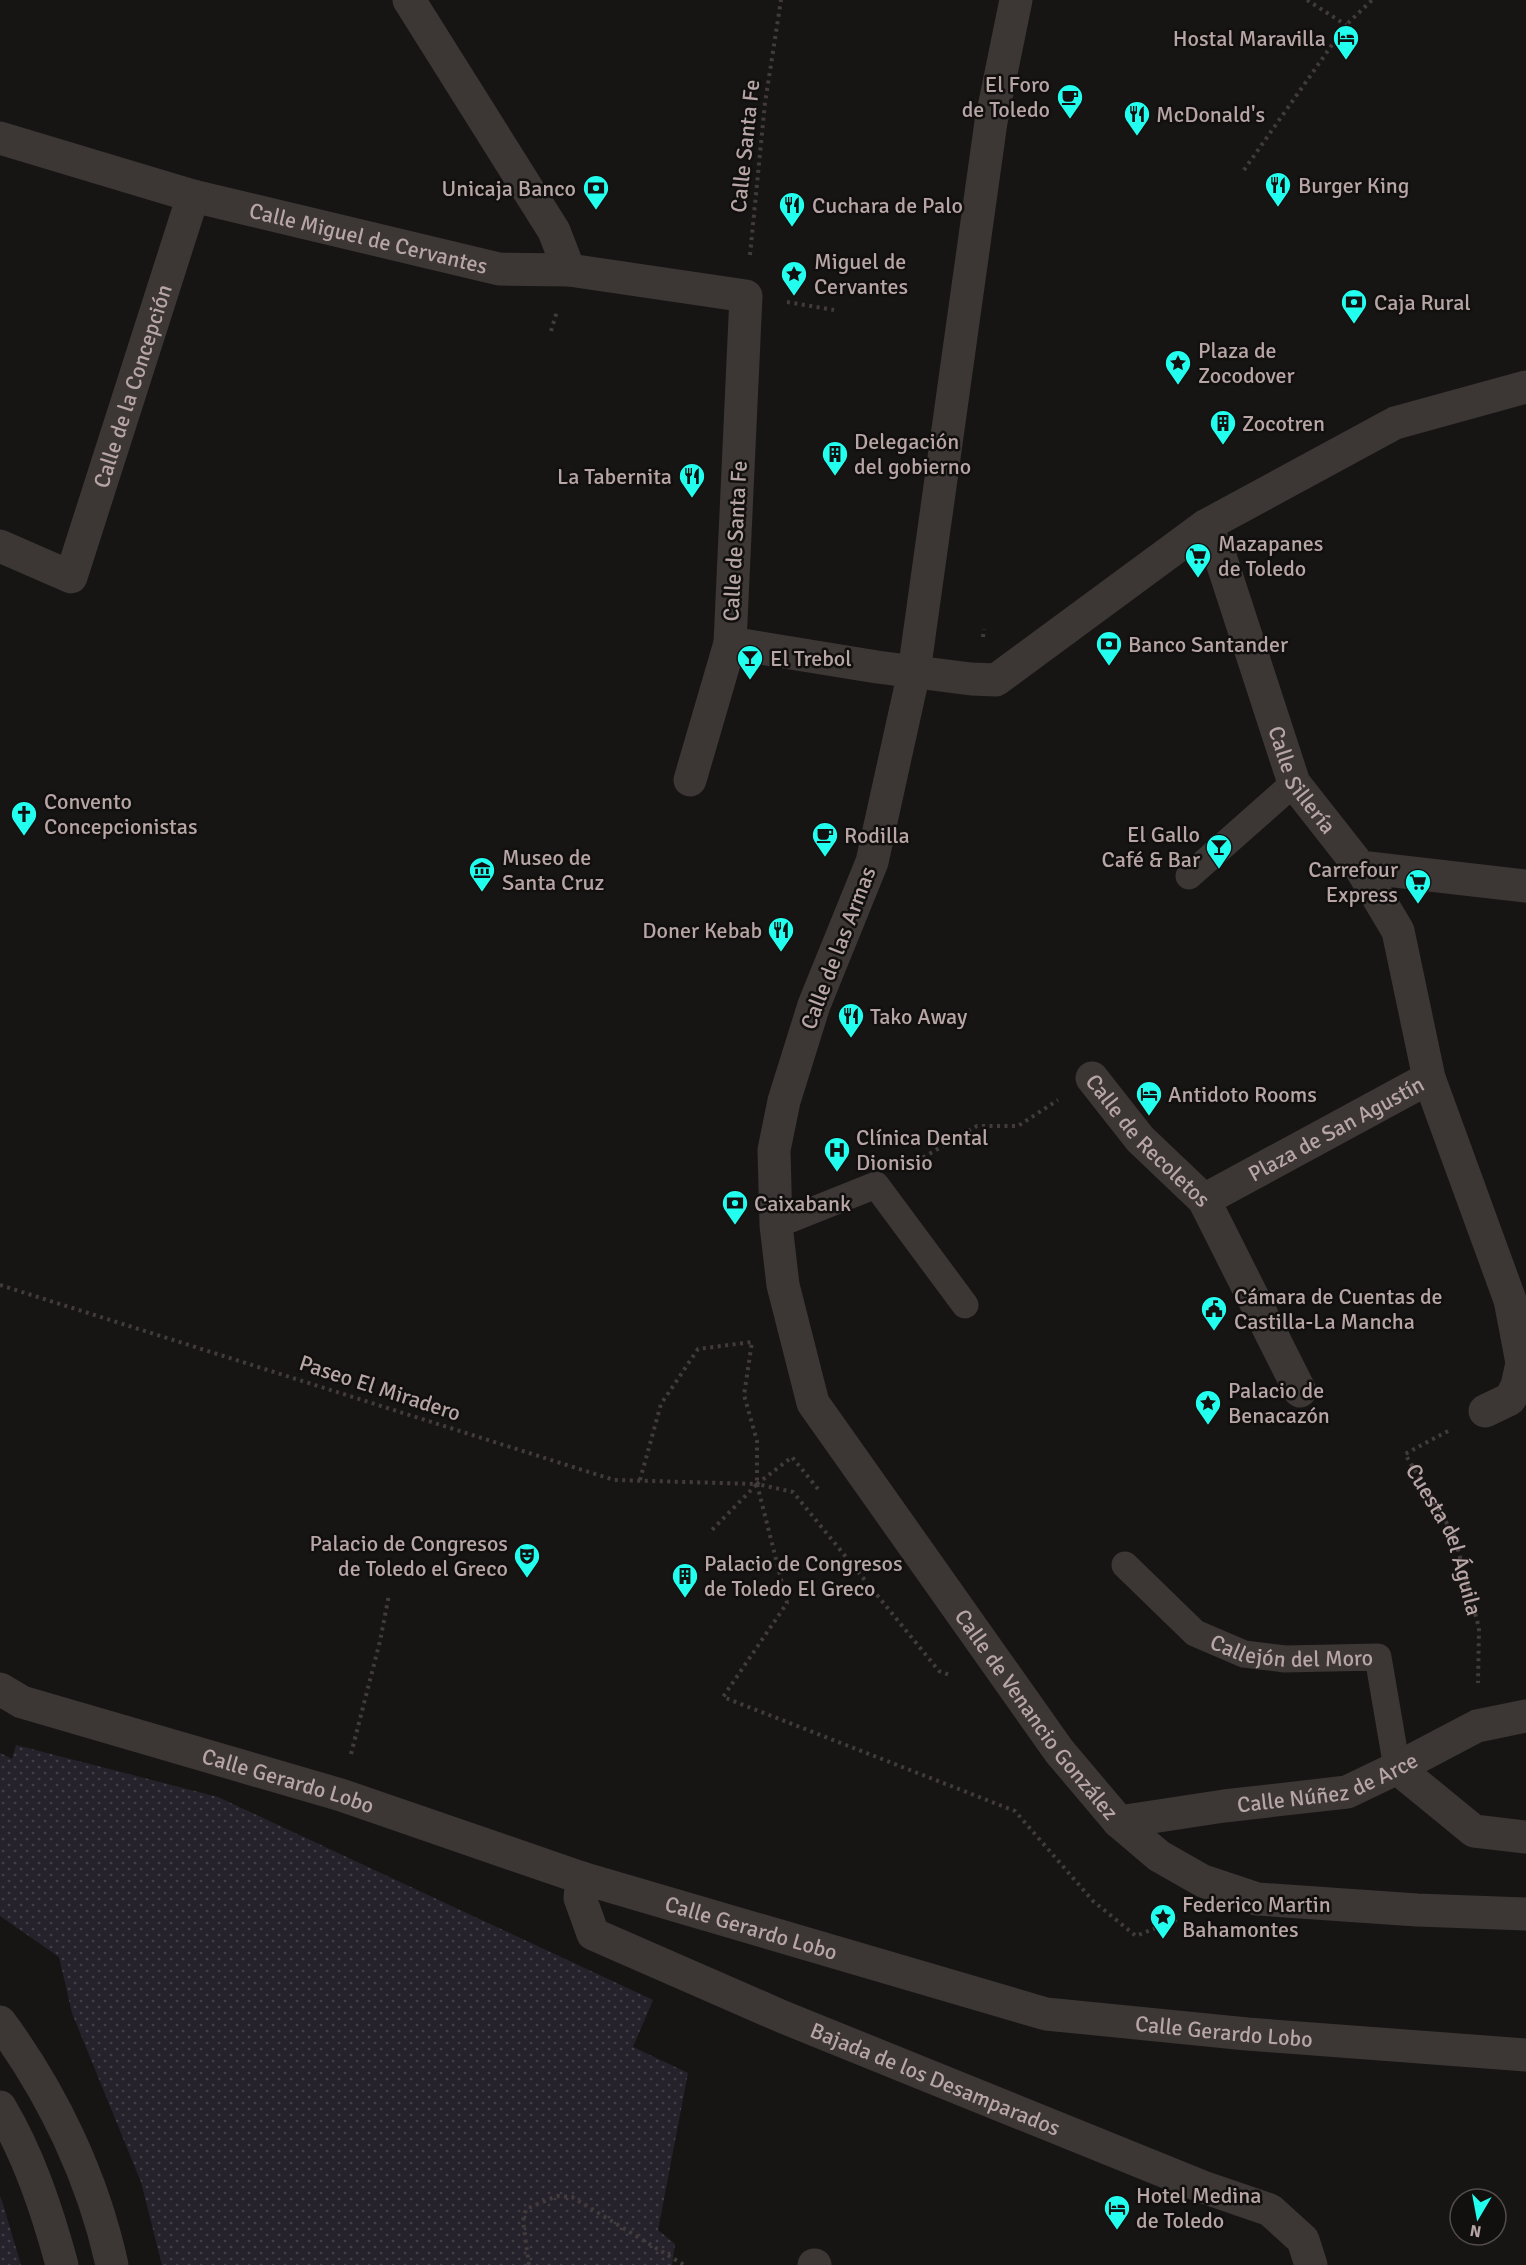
<svg xmlns="http://www.w3.org/2000/svg" width="1526" height="2265" font-family="Signika,sans-serif">
	<style>
		.grass { fill: url(#grass-dots) }
		.lines { fill: none; stroke-linecap: round; stroke-linejoin: round }
		.path { stroke: #433b3b; stroke-width: 4; stroke-dasharray: 3 4.5; stroke-linecap: butt }
		.service { stroke: #3c3635; stroke-width: 27 }
		.pedestrian { stroke: #3c3635; stroke-width: 33 }
		.minor { stroke: #3c3635; stroke-width: 33 }
		.tertiary { stroke: #3c3635; stroke-width: 33 }
		.labels { text-anchor: middle; dominant-baseline: central; stroke-width: 5; stroke-linejoin: round; paint-order: stroke }
		.poi-label { font-size: 22px; fill: #b8a5a6; stroke: #11100f; text-anchor: start }
		.street-label { font-size: 22px; fill: #b8a5a6; stroke: #11100f }
	</style>
	<defs>
		<pattern id="grass-dots" width="8" height="8" patternUnits="userSpaceOnUse" patternTransform="scale(1.5)"><rect width="8" height="8" fill="#26222b"/><path d="M2 2h.1M6 6h.1" fill="none" stroke="#433f47" stroke-width="1.8" stroke-linecap="round"/></pattern>
	</defs>
	<rect width="100%" height="100%" fill="#161514"/>
	<path class="grass" d="M 16,1745 L 218,1797 L 653,2000 L 633,2047 L 688,2073 L 658,2230 L 675,2244 L 672,2265 L 162,2265 L 141,2182 L 72,2013 L 59,1957 L 0,1916 L 0,1753 L 12,1759 Z
		M 0,2196 L 2,2201 L 21,2265 L 0,2265 Z"/>
	<g class="lines">
		<g class="path">
			<path d="M 1307,0 L 1346,25"/>
			<path d="M 1244,170 L 1346,25 L 1372,0"/>
			<path d="M 750,255 L 765,103 L 781,0"/>
			<path d="M 787,302 L 834,310"/>
			<path d="M 551,331 L 557,311"/>
			<path d="M 983,637 L 984,629"/>
			<path d="M 910,1165 L 977,1126 L 1018,1126 L 1058,1100"/>
			<path d="M 0,1285 L 614,1480 L 757,1484 L 787,1603 L 723,1697 L 1015,1811 L 1093,1901 L 1136,1936 L 1178,1919"/>
			<path id="s1" d="M 1448,1431 L 1405,1454 L 1454,1535 L 1479,1628 L 1478,1683"/>
			<path d="M 640,1480 L 661,1404 L 698,1349 L 752,1342 L 744,1395 L 757,1441 L 757,1484 L 709,1533"/>
			<path d="M 818,1489 L 792,1457 L 757,1484 L 793,1492 L 939,1671 L 952,1676"/>
			<path d="M 351,1754 L 380,1641 L 389,1595"/>
			<path d="M 529,2265 L 523,2221 L 526,2209 L 557,2196 L 572,2197 L 684,2265"/>
		</g>
		<g class="service">
			<path d="M 1189,876 L 1294,783"/>
			<path d="M 776,1225 L 876,1185 L 965,1305"/>
			<path id="s2" d="M 1125,1565 L 1195,1633 L 1244,1654 L 1285,1659 L 1378,1657 L 1397,1768"/>
		</g>
		<path class="pedestrian" d="M 690,780 L 730,643"/>
		<g class="minor">
			<path d="M 409,0 L 554,231 L 569,270"/>
			<path id="s3" d="M 0,138 L 193,196 L 499,269 L 569,270 L 746,296 L 730,643 L 877,667 L 971,679 L 996,680 L 1205,526 L 1395,423 L 1526,387"/>
			<path id="s4" d="M 1205,526 L 1220,556 L 1294,783 L 1360,867 L 1526,886"/>
			<path id="s5" d="M 0,546 L 71,577 L 193,196"/>
			<path d="M 1360,867 L 1398,931 L 1429,1078 L 1510,1300 L 1522,1363 L 1517,1386 L 1510,1399 L 1485,1411"/>
			<path id="s6" d="M 1092,1078 L 1140,1139 L 1204,1200 L 1300,1391"/>
			<path id="s7" d="M 1204,1200 L 1429,1078"/>
			<path id="s8" d="M 0,1689 L 22,1702 L 341,1795 L 582,1878 L 1046,2014 L 1247,2034 L 1526,2055"/>
			<path d="M 1397,1768 L 1474,1831 L 1526,1837"/>
			<path id="s9" d="M 1119,1822 L 1224,1806 L 1347,1792 L 1397,1768 L 1477,1726 L 1526,1716"/>
			<path id="s10" d="M 582,1878 L 580,1898 L 593,1934 L 783,2017 L 1203,2187 L 1270,2210 L 1303,2240 L 1311,2265"/>
			<path d="M 814,2265 L 815,2265"/>
		</g>
		<g class="tertiary">
			<path id="s11" d="M 1016,0 L 991,122 L 914,672 L 872,862 L 814,1005 L 784,1101 L 774,1150 L 776,1225 L 783,1285 L 813,1403 L 1059,1751 L 1119,1822 L 1159,1856 L 1203,1881 L 1257,1899 L 1417,1910 L 1526,1914"/>
			<path d="M 0,2022 C 53,2094 93,2178 112,2265"/>
			<path d="M 0,2107 C 29,2156 47,2210 62,2265"/>
		</g>
	</g>
	<defs>
		<g id="hotel-pin" transform="scale(1.35)"><path d="M0 17L-7.5 6A9.5 9.5 0 1 1 7.5 6Z" fill="#23ffef" stroke="#11100f"/><path d="M-6-4.5h1.5V1H6V5H4.5V3h-9V5H-6ZM-4 0a1.8 1.8 0 1 1 3.6 0ZM.5 0V-2.5h3Q6-2.5 6 0Z" fill="#111"/></g>
		<g id="cafe-pin" transform="scale(1.35)"><path d="M0 17L-7.5 6A9.5 9.5 0 1 1 7.5 6Z" fill="#23ffef" stroke="#11100f"/><path d="M-5.5-4.5H6V0H3Q3 3.5 0 3.5H-2.5Q-5.5 3.5-5.5 0ZM3-3.2v2h1.7v-2ZM-6 4.5H4V6H-6Z" fill="#111"/></g>
		<g id="restaurant-pin" transform="scale(1.35)"><path d="M0 17L-7.5 6A9.5 9.5 0 1 1 7.5 6Z" fill="#23ffef" stroke="#11100f"/><path d="M-5-6h1v4h1v-4h1v4h1v-4h1v5L-1.5 .5V6h-2V.5L-5-1ZM5-6V6H3V1.5H1.5Q1.5-4 5-6Z" fill="#111"/></g>
		<g id="bank-pin" transform="scale(1.35)"><path d="M0 17L-7.5 6A9.5 9.5 0 1 1 7.5 6Z" fill="#23ffef" stroke="#11100f"/><path d="M-6-4H6V4H-6ZM0-2.3a2.3 2.3 0 1 0 0 4.6a2.3 2.3 0 1 0 0-4.6Z" fill="#111"/></g>
		<g id="sight-pin" transform="scale(1.35)"><path d="M0 17L-7.5 6A9.5 9.5 0 1 1 7.5 6Z" fill="#23ffef" stroke="#11100f"/><path d="M0-6L1.8-2.2L6-1.7L2.9 1.2L3.7 5.4L0 3.3L-3.7 5.4L-2.9 1.2L-6-1.7L-1.8-2.2Z" fill="#111"/></g>
		<g id="building-pin" transform="scale(1.35)"><path d="M0 17L-7.5 6A9.5 9.5 0 1 1 7.5 6Z" fill="#23ffef" stroke="#11100f"/><path d="M-4-6H4V6H1V3H-1V6H-4ZM-2.5-4.3h1.7v1.8h-1.7ZM.8-4.3h1.7v1.8H.8ZM-2.5-1h1.7V.8h-1.7ZM.8-1h1.7V.8H.8Z" fill="#111"/></g>
		<g id="supermarket-pin" transform="scale(1.35)"><path d="M0 17L-7.5 6A9.5 9.5 0 1 1 7.5 6Z" fill="#23ffef" stroke="#11100f"/><path d="M-6-5.5h2.5l.6 2H6L4.5 2H-2.5L-4.4-4H-6ZM-1.5 3.2a1.3 1.3 0 1 0 .1 0ZM3 3.2a1.3 1.3 0 1 0 .1 0Z" fill="#111"/></g>
		<g id="bar-pin" transform="scale(1.35)"><path d="M0 17L-7.5 6A9.5 9.5 0 1 1 7.5 6Z" fill="#23ffef" stroke="#11100f"/><path d="M-6-5H6L.8 .8V4.5H3.5V6h-7V4.5H-.8V.8Z" fill="#111"/></g>
		<g id="church-pin" transform="scale(1.35)"><path d="M0 17L-7.5 6A9.5 9.5 0 1 1 7.5 6Z" fill="#23ffef" stroke="#11100f"/><path d="M-1.2-6h2.4v3.5h3.3v2.4h-3.3V6h-2.4V-.1h-3.3v-2.4h3.3Z" fill="#111"/></g>
		<g id="museum-pin" transform="scale(1.35)"><path d="M0 17L-7.5 6A9.5 9.5 0 1 1 7.5 6Z" fill="#23ffef" stroke="#11100f"/><path d="M0-6L6-3V-2H-6V-3ZM-5-1h2V3h-2ZM-1-1h2V3h-2ZM3-1h2V3H3ZM-6 4H6V6H-6Z" fill="#111"/></g>
		<g id="hospital-pin" transform="scale(1.35)"><path d="M0 17L-7.5 6A9.5 9.5 0 1 1 7.5 6Z" fill="#23ffef" stroke="#11100f"/><path d="M-5-5h3v3.5h4V-5h3V5h-3V1.5h-4V5h-3Z" fill="#111"/></g>
		<g id="civic-pin" transform="scale(1.35)"><path d="M0 17L-7.5 6A9.5 9.5 0 1 1 7.5 6Z" fill="#23ffef" stroke="#11100f"/><path d="M-.6-6.5H3V-4.5H.6V-3L4-1V1h2V6H-6V1h2V-1L-.6-3ZM-1.2 2.5V6h2.4V2.5Z" fill="#111"/></g>
		<g id="theatre-pin" transform="scale(1.35)"><path d="M0 17L-7.5 6A9.5 9.5 0 1 1 7.5 6Z" fill="#23ffef" stroke="#11100f"/><path d="M-5-5.5Q0-4 5-5.5V0Q5 5 0 6Q-5 5-5 0ZM-3.3-2.5H-1v1.5H-3.3ZM1-2.5H3.3v1.5H1ZM-2.8 1Q0 5.5 2.8 1Z" fill="#111"/></g>
	</defs>
	<g fill-rule="evenodd">
		<use href="#hotel-pin" x="1346" y="38"/>
		<use href="#cafe-pin" x="1070" y="97"/>
		<use href="#restaurant-pin" x="1137" y="114"/>
		<use href="#restaurant-pin" x="1278" y="185"/>
		<use href="#bank-pin" x="596" y="188"/>
		<use href="#restaurant-pin" x="792" y="205"/>
		<use href="#sight-pin" x="794" y="274"/>
		<use href="#bank-pin" x="1354" y="302"/>
		<use href="#sight-pin" x="1178" y="363"/>
		<use href="#building-pin" x="1223" y="423"/>
		<use href="#building-pin" x="835" y="454"/>
		<use href="#restaurant-pin" x="692" y="476"/>
		<use href="#supermarket-pin" x="1198" y="556"/>
		<use href="#bank-pin" x="1109" y="644"/>
		<use href="#bar-pin" x="750" y="658"/>
		<use href="#church-pin" x="24" y="814"/>
		<use href="#cafe-pin" x="825" y="835"/>
		<use href="#bar-pin" x="1219" y="847"/>
		<use href="#museum-pin" x="482" y="870"/>
		<use href="#supermarket-pin" x="1418" y="882"/>
		<use href="#restaurant-pin" x="781" y="930"/>
		<use href="#restaurant-pin" x="851" y="1016"/>
		<use href="#hotel-pin" x="1149" y="1094"/>
		<use href="#hospital-pin" x="837" y="1150"/>
		<use href="#bank-pin" x="735" y="1203"/>
		<use href="#civic-pin" x="1214" y="1309"/>
		<use href="#sight-pin" x="1208" y="1403"/>
		<use href="#theatre-pin" x="527" y="1556"/>
		<use href="#building-pin" x="685" y="1576"/>
		<use href="#sight-pin" x="1163" y="1917"/>
		<use href="#hotel-pin" x="1117" y="2208"/>
	</g>
	<g class="labels">
		<g class="poi-label">
			<text x="1326" y="38" text-anchor="end">Hostal Maravilla</text>
			<text x="1050" y="84" text-anchor="end">El Foro<tspan x="1050" dy="25">de Toledo</tspan></text>
			<text x="1156" y="114">McDonald's</text>
			<text x="1298" y="185">Burger King</text>
			<text x="576" y="188" text-anchor="end">Unicaja Banco</text>
			<text x="812" y="205">Cuchara de Palo</text>
			<text x="814" y="261">Miguel de<tspan x="814" dy="25">Cervantes</tspan></text>
			<text x="1374" y="302">Caja Rural</text>
			<text x="1198" y="350">Plaza de<tspan x="1198" dy="25">Zocodover</tspan></text>
			<text x="1242" y="423">Zocotren</text>
			<text x="854" y="441">Delegación<tspan x="854" dy="25">del gobierno</tspan></text>
			<text x="672" y="476" text-anchor="end">La Tabernita</text>
			<text x="1218" y="543">Mazapanes<tspan x="1218" dy="25">de Toledo</tspan></text>
			<text x="1128" y="644">Banco Santander</text>
			<text x="770" y="658">El Trebol</text>
			<text x="44" y="801">Convento<tspan x="44" dy="25">Concepcionistas</tspan></text>
			<text x="1200" y="834" text-anchor="end">El Gallo<tspan x="1200" dy="25">Café &amp; Bar</tspan></text>
			<text x="844" y="835">Rodilla</text>
			<text x="502" y="857">Museo de<tspan x="502" dy="25">Santa Cruz</tspan></text>
			<text x="1398" y="869" text-anchor="end">Carrefour<tspan x="1398" dy="25">Express</tspan></text>
			<text x="762" y="930" text-anchor="end">Doner Kebab</text>
			<text x="870" y="1016">Tako Away</text>
			<text x="1168" y="1094">Antidoto Rooms</text>
			<text x="856" y="1137">Clínica Dental<tspan x="856" dy="25">Dionisio</tspan></text>
			<text x="754" y="1203">Caixabank</text>
			<text x="1234" y="1296">Cámara de Cuentas de<tspan x="1234" dy="25">Castilla-La Mancha</tspan></text>
			<text x="1228" y="1390">Palacio de<tspan x="1228" dy="25">Benacazón</tspan></text>
			<text x="508" y="1543" text-anchor="end">Palacio de Congresos<tspan x="508" dy="25">de Toledo el Greco</tspan></text>
			<text x="704" y="1563">Palacio de Congresos<tspan x="704" dy="25">de Toledo El Greco</tspan></text>
			<text x="1182" y="1904">Federico Martin<tspan x="1182" dy="25">Bahamontes</tspan></text>
			<text x="1136" y="2195">Hotel Medina<tspan x="1136" dy="25">de Toledo</tspan></text>
		</g>
		<g class="street-label">
			<text transform="translate(745 146) rotate(-84)">Calle Santa Fe</text>
			<text stroke="none"><textPath href="#s3" startOffset="382">Calle Miguel de Cervantes</textPath></text>
			<text stroke="none"><textPath href="#s5" startOffset="278">Calle de la Concepción</textPath></text>
			<text transform="translate(735 541) rotate(-87)">Calle de Santa Fe</text>
			<text stroke="none"><textPath href="#s4" startOffset="273">Calle Sillería</textPath></text>
			<text transform="translate(838 948) rotate(-69)">Calle de las Armas</text>
			<text stroke="none"><textPath href="#s7" startOffset="150">Plaza de San Agustín</textPath></text>
			<text stroke="none"><textPath href="#s6" startOffset="84">Calle de Recoletos</textPath></text>
			<text transform="translate(380 1388) rotate(18)">Paseo El Miradero</text>
			<text stroke="none"><textPath href="#s1" startOffset="144">Cuesta del Águila</textPath></text>
			<text stroke="none"><textPath href="#s2" startOffset="198">Callejón del Moro</textPath></text>
			<text stroke="none"><textPath href="#s11" startOffset="1820">Calle de Venancio González</textPath></text>
			<text stroke="none"><textPath href="#s8" startOffset="303">Calle Gerardo Lobo</textPath></text>
			<text stroke="none"><textPath href="#s9" startOffset="213">Calle Núñez de Arce</textPath></text>
			<text stroke="none"><textPath href="#s8" startOffset="789">Calle Gerardo Lobo</textPath></text>
			<text stroke="none"><textPath href="#s8" startOffset="1275">Calle Gerardo Lobo</textPath></text>
			<text stroke="none"><textPath href="#s10" startOffset="430">Bajada de los Desamparados</textPath></text>
		</g>
	</g>
	<g transform="translate(1478 2217) rotate(190)"><circle r="28" fill="#11100f" stroke="#544c4b" stroke-width="1.5"/>
	<path d="M0-4.5L10 22L0 15L-10 22Z" fill="#23ffef"/>
	<text y="-9" font-size="16" font-weight="bold" text-anchor="middle" fill="#b8a5a6">N</text>
	</g>
</svg>
